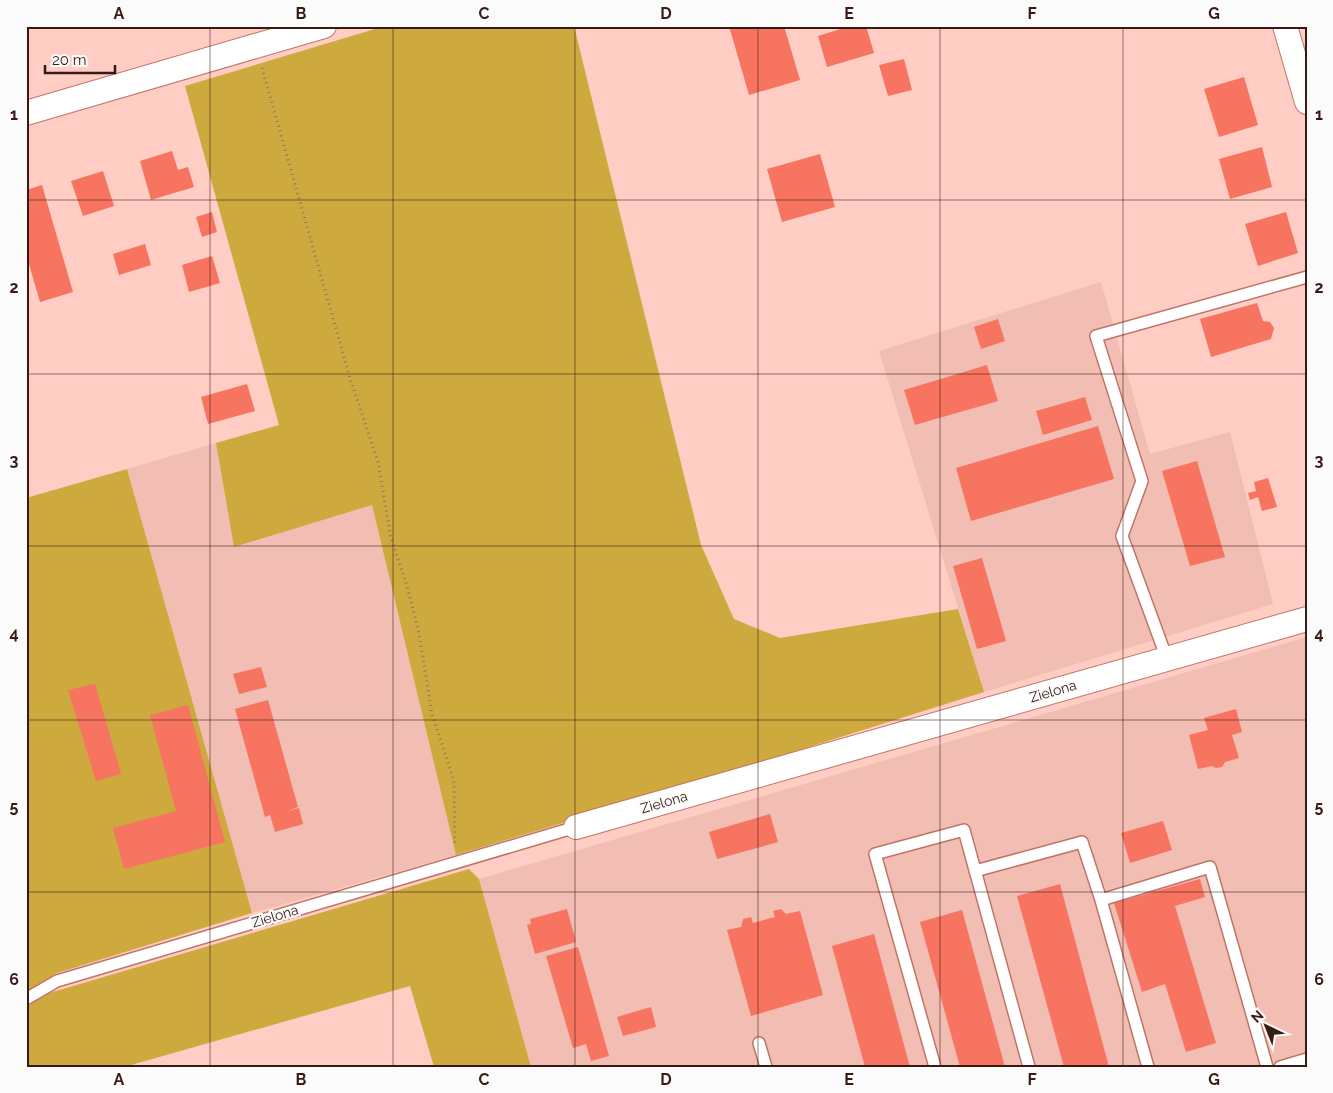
<svg xmlns="http://www.w3.org/2000/svg" width="1333" height="1093" font-family="Raleway,sans-serif">
	<style>
		.built { fill: #f2bdb3 }
		.green { fill: #cda93e }
		.building { fill: #f67460 }
		.lines { fill: none; stroke-linecap: round; stroke-linejoin: round }
		.service-casing { stroke: #c07467; stroke-width: 14 }
		.minor-casing { stroke: #c07467; stroke-width: 26 }
		.path { stroke: #966f68; stroke-width: 3; stroke-dasharray: 1 4; stroke-linecap: butt }
		.service { stroke: #fff; stroke-width: 11 }
		.minor { stroke: #fff; stroke-width: 24 }
		.grid { fill: none; stroke: #381a15; stroke-width: 1; stroke-opacity: 0.55 }
		.labels { text-anchor: middle; dominant-baseline: central; stroke-width: 4.5; stroke-linejoin: round; paint-order: stroke }
		.street-label { font-size: 14px; fill: #381a15; stroke: #fbfbfb }
		.neatline { fill: none; stroke: #381a15; stroke-width: 2 }
		.grid-label { font-size: 16px; text-anchor: middle; font-weight: bold; fill: #381a15 }
	</style>
	<rect width="100%" height="100%" fill="#ffcdc3"/>
	<path class="built" d="M 1101,282 L 1150,454 L 1230,432 L 1273,604 L 984,692 L 879,351 Z
		M 216,443 L 234,547 L 372,505 L 456,855 L 252,913 L 127,469 Z
		M 1307,637 L 1307,1067 L 531,1067 L 479,879 Z"/>
	<path class="green" d="M 385,26 L 574,26 L 701,545 L 734,619 L 780,638 L 958,609 L 984,692 L 656,795 L 456,855 L 372,505 L 234,547 L 216,443 L 279,425 L 185,86 Z
		M 127,469 L 252,913 L 57,973 L 26,992 L 26,498 Z
		M 469,869 L 479,879 L 531,1067 L 434,1067 L 410,986 L 124,1067 L 26,1067 L 26,1004 L 46,994 Z"/>
	<path class="building" d="M 729,26 L 784,26 L 800,80 L 749,95 Z
		M 850,26 L 866,26 L 874,53 L 827,67 L 818,36 Z
		M 904,59 L 912,90 L 888,96 L 879,65 Z
		M 1244,77 L 1258,125 L 1219,137 L 1204,89 Z
		M 1262,147 L 1272,187 L 1230,199 L 1219,159 Z
		M 172,151 L 178,170 L 188,167 L 194,187 L 151,200 L 140,161 Z
		M 820,154 L 835,207 L 782,222 L 767,169 Z
		M 103,171 L 114,206 L 83,216 L 71,181 Z
		M 42,185 L 73,292 L 40,302 L 26,254 L 26,190 Z
		M 212,212 L 217,232 L 202,237 L 196,217 Z
		M 1286,212 L 1298,253 L 1258,266 L 1245,224 Z
		M 145,244 L 151,265 L 119,275 L 113,254 Z
		M 212,256 L 220,283 L 189,292 L 182,265 Z
		M 1257,303 L 1263,321 L 1270,322 L 1274,328 L 1271,339 L 1211,357 L 1200,319 Z
		M 998,319 L 1005,341 L 981,349 L 974,327 Z
		M 987,365 L 998,401 L 915,425 L 904,390 Z
		M 247,384 L 255,411 L 208,424 L 201,397 Z
		M 1085,397 L 1092,420 L 1043,435 L 1036,411 Z
		M 1098,426 L 1114,479 L 971,521 L 956,468 Z
		M 1197,461 L 1225,557 L 1190,566 L 1162,471 Z
		M 1268,478 L 1277,507 L 1262,511 L 1258,497 L 1250,500 L 1248,493 L 1256,491 L 1254,482 Z
		M 982,558 L 1006,641 L 977,649 L 953,566 Z
		M 261,667 L 267,687 L 239,694 L 233,674 Z
		M 95,684 L 121,774 L 96,781 L 68,690 Z
		M 268,700 L 298,807 L 288,811 L 299,808 L 303,824 L 275,832 L 270,815 L 265,817 L 235,709 Z
		M 188,705 L 225,842 L 124,869 L 113,828 L 176,811 L 150,715 Z
		M 1236,709 L 1242,732 L 1232,735 L 1239,758 L 1225,762 L 1222,767 L 1216,768 L 1212,766 L 1198,769 L 1189,735 L 1208,730 L 1204,718 Z
		M 770,814 L 778,842 L 717,859 L 709,832 Z
		M 1163,821 L 1172,850 L 1130,863 L 1121,833 Z
		M 1200,879 L 1205,897 L 1175,906 L 1216,1043 L 1186,1052 L 1165,984 L 1142,992 L 1114,903 Z
		M 1060,884 L 1109,1067 L 1064,1067 L 1017,896 Z
		M 567,909 L 576,942 L 535,954 L 527,925 L 531,924 L 530,919 Z
		M 781,909 L 786,914 L 800,911 L 823,995 L 751,1016 L 727,930 L 741,927 L 743,919 L 751,917 L 753,923 L 775,917 L 773,911 Z
		M 962,910 L 1005,1067 L 960,1067 L 920,922 Z
		M 874,934 L 910,1067 L 865,1067 L 832,946 Z
		M 578,947 L 609,1056 L 591,1061 L 586,1044 L 573,1048 L 546,956 Z
		M 651,1007 L 656,1027 L 623,1036 L 617,1017 Z"/>
	<g class="lines">
		<g class="service-casing">
			<path id="service" d="M 1167,659 L 1122,536 L 1142,481 L 1096,336 L 1307,277
				M 975,871 L 1082,842 L 1101,900
				M 26,999 L 57,981 L 576,827
				M 759,1043 L 766,1067
				M 935,1067 L 875,854 L 964,830 L 1029,1067
				M 1148,1067 L 1101,900 L 1210,867 L 1267,1067
				M 1280,1067 L 1307,1059"/>
		</g>
		<g class="minor-casing">
			<path id="minor" d="M 1285,26 L 1307,102
				M 26,113 L 324,26
				M 576,827 L 1307,619"/>
		</g>
		<path class="path" d="M 262,68 L 350,378 L 378,462 L 391,538 L 407,586 L 419,633 L 432,714 L 454,781 L 455,846"/>
		<use href="#service" class="service"/>
		<use href="#minor" class="minor"/>
	</g>
	<path class="grid" d="M 210,26 L 210,1067M 393,26 L 393,1067M 575,26 L 575,1067M 758,26 L 758,1067M 940,26 L 940,1067M 1123,26 L 1123,1067M 26,200 L 1307,200M 26,374 L 1307,374M 26,546 L 1307,546M 26,720 L 1307,720M 26,892 L 1307,892"/>
	<g class="labels">
		<g class="street-label">
			<text transform="translate(1053 691) rotate(-16)">Zielona</text>
			<text transform="translate(664 802) rotate(-16)">Zielona</text>
			<text transform="translate(275 916) rotate(-17)">Zielona</text>
		</g>
	</g>
	<rect width="1333" height="1093" fill="none" stroke="#fbfbfb" stroke-width="55"/>
	<g transform="translate(1266 1026) rotate(317)" stroke="#fbfbfb" stroke-width="4" paint-order="stroke">
	<path d="M0-4L9 19L0 12L-9 19Z" fill="#381a15"/>
	<text y="-8" font-size="14" font-weight="bold" text-anchor="middle" fill="#381a15">N</text>
	</g>
	<path d="M45 65v8h70v-8" fill="none" stroke="#381a15" stroke-width="2.5"/>
	<text x="52" y="65" font-size="15" fill="#381a15" stroke="#fbfbfb" stroke-width="4" paint-order="stroke">20 m</text>
	<rect x="28" y="28" width="1278" height="1038" class="neatline"/>
	<g class="grid-label">
		<text x="119" y="19">A</text>
		<text x="301" y="19">B</text>
		<text x="484" y="19">C</text>
		<text x="666" y="19">D</text>
		<text x="849" y="19">E</text>
		<text x="1032" y="19">F</text>
		<text x="1214" y="19">G</text>
		<text x="14" y="120">1</text>
		<text x="1319" y="120">1</text>
		<text x="14" y="293">2</text>
		<text x="1319" y="293">2</text>
		<text x="14" y="466">3</text>
		<text x="1319" y="466">3</text>
		<text x="14" y="639">4</text>
		<text x="1319" y="639">4</text>
		<text x="14" y="812">5</text>
		<text x="1319" y="812">5</text>
		<text x="14" y="985">6</text>
		<text x="1319" y="985">6</text>
		<text x="119" y="1085">A</text>
		<text x="301" y="1085">B</text>
		<text x="484" y="1085">C</text>
		<text x="666" y="1085">D</text>
		<text x="849" y="1085">E</text>
		<text x="1032" y="1085">F</text>
		<text x="1214" y="1085">G</text>
	</g>
</svg>
